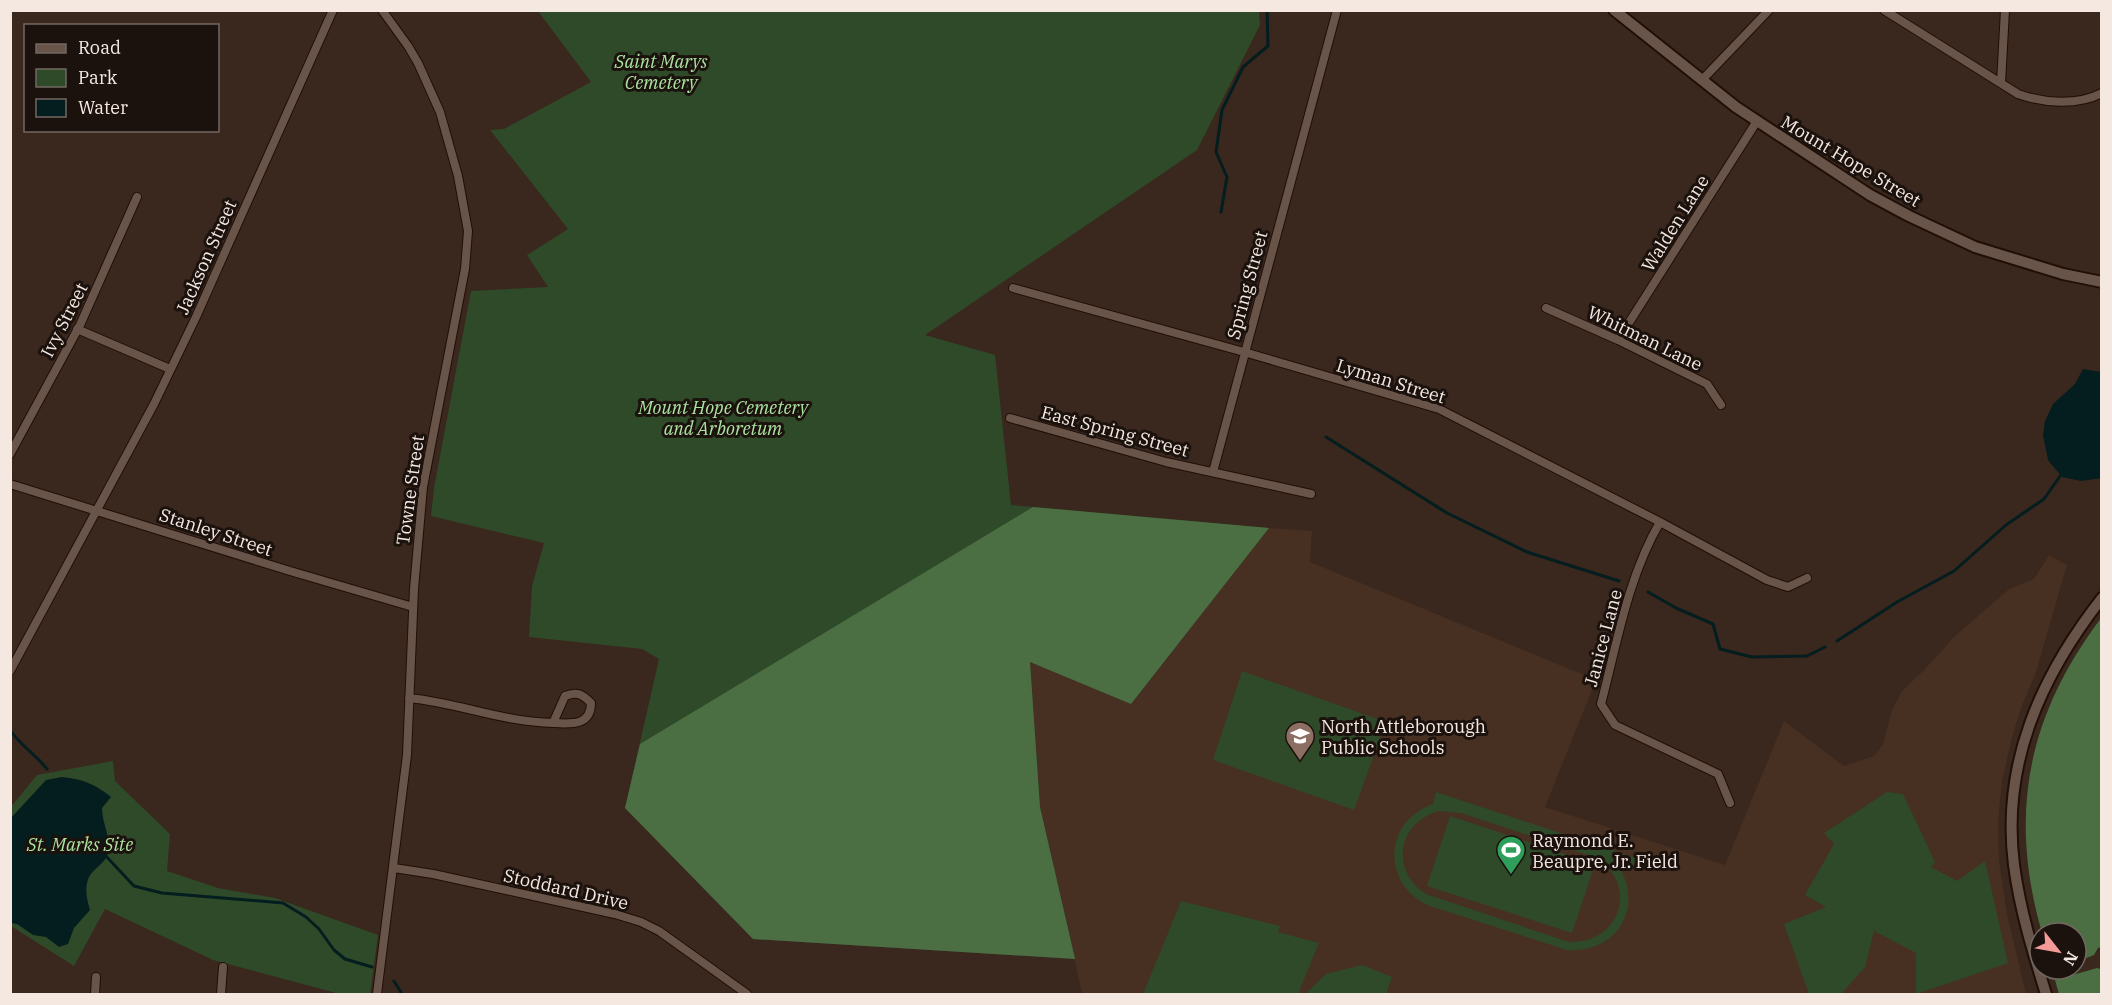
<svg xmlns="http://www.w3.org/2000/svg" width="2112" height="1005" font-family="'IBM Plex Serif',serif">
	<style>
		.built { fill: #472f21 }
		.green { fill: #2f4a29; fill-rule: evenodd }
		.forest { fill: #4b6e43 }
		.water { fill: #041d1f }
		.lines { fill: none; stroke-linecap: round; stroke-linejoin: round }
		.stream { stroke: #041d1f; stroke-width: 3 }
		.street-casing { stroke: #200f07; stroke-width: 10 }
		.secondary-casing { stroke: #200f07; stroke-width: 14 }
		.street { stroke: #695449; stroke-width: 8 }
		.secondary { stroke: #695449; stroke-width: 10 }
		.labels { text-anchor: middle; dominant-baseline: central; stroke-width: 6; stroke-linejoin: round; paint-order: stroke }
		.park-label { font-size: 18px; font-style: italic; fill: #ace4a1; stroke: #1b120e }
		.street-label { font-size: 18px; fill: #f5e8e1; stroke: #1b120e }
		.poi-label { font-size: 18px; fill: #f5e8e1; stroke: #1b120e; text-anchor: start }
	</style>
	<rect width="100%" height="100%" fill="#3a271d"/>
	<path class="built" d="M 1269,528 L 1312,531 L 1310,562 L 1596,680 L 1545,807 L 1725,865 L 1784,721 L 1844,766 L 1874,756 L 1883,744 L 1892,710 L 1902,691 L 1924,670 L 1955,636 L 2009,589 L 2034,579 L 2049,555 L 2067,565 L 2036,672 L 2021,708 L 2011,741 L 2002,782 L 1998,820 L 1999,861 L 2007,914 L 2026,994 L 1082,994 L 1040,807 L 1030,661 L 1131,704 Z"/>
	<path class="green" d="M 538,11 L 1259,11 L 1260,25 L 1197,150 L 925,335 L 995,355 L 1011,505 L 1269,528 L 1131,704 L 1030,662 L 1040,807 L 1075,959 L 753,939 L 625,808 L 659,659 L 642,649 L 529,637 L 532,586 L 544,543 L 431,516 L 434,488 L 471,291 L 548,287 L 527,255 L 568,229 L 490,130 L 504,129 L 591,82 Z
		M 1242,671 L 1386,722 L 1354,810 L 1213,760 Z
		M 113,761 L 115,781 L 170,834 L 167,871 L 218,888 L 275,898 L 378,935 L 370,994 L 340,994 L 213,960 L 105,909 L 74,966 L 11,926 L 10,808 L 37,775 Z
		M 1436,792 L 1636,858 L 1632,869 L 1618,865 C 1645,907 1617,954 1567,950 L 1430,906 C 1382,886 1382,822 1433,804 ZM 1438,811 L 1461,813 L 1597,858 C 1639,886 1620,944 1569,942 L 1426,894 C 1390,871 1397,824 1438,811 Z
		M 1887,792 L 1903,794 L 1935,862 L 1931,867 L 1957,881 L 1985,861 L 2008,963 L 1916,994 L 1916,953 L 1874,931 L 1865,967 L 1841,994 L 1809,994 L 1784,924 L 1826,907 L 1805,895 L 1834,844 L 1824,833 Z
		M 1450,816 L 1595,864 L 1572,933 L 1427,886 Z
		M 1181,901 L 1280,926 L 1278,932 L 1319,943 L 1298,994 L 1143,994 Z
		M 1362,965 L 1392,977 L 1386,994 L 1305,994 L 1326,974 Z"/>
	<path class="forest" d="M 1033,507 L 1269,528 L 1131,704 L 1030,662 L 1040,807 L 1075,959 L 753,939 L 625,808 L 640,744 Z
		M 2101,618 L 2101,947 L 2098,948 L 2094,955 L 2076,962 L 2076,933 L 2042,933 C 2008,814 2027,717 2101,618 Z
		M 2097,968 L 2101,969 L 2101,994 L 2059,994 L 2055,980 Z"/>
	<path class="water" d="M 2083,369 L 2101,372 L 2102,478 L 2081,481 L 2062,477 L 2048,460 L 2043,435 L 2045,421 L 2053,404 L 2075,384 Z
		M 62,777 C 83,779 95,784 111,797 L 102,808 C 102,821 109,835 109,846 C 109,863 95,866 89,877 C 84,888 87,900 90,910 L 74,928 L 68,944 L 59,947 L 46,937 L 33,935 L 17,924 L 11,923 L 10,819 L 46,780 Z"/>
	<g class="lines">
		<path class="stream" d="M 1221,212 L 1227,177 L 1216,152 L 1222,110 L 1243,67 L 1268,46 L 1267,10
			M 1326,437 L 1447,513 L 1527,552 L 1619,581
			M 1648,592 L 1676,608 L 1713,624 L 1720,649 L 1752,657 L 1807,656 L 1825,647
			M 1837,641 L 1897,602 L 1954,571 L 2006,525 L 2044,499 L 2063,472
			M 10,730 C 20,745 36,755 47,769
			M 104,854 L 134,886 L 162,893 L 283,903 L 306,917 L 319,929 L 334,950 L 345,959 L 372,967
			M 394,981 L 402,994"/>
		<g class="street-casing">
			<path id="street" d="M 1884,10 L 2018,94 C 2043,103 2077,106 2102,93
				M 1702,80 L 1769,10
				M 2001,83 L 2005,10
				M 1013,288 L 1244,352 L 1439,409 L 1660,522 L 1767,580 L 1788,587 L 1807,578
				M 1546,308 L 1618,340 L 1707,384 L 1721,405
				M 77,329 L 170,369
				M 1618,340 L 1757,121
				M 1010,418 L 1166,462 L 1311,494
				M 10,454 L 80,325 L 137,197
				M 1213,472 L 1337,10
				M 10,484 L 290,571 L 413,607
				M 1660,522 C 1628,577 1617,643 1601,704 L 1615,725 L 1718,774 L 1730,803
				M 10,671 L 154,404 L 196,317 L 333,10
				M 409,698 C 459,703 503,722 553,723 L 565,696 C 577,691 582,694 591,703 C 591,726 571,724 553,723
				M 394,868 L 433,874 L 615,914 L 641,922 L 659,931 L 747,994
				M 95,994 L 96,977
				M 221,994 L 223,967
				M 377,994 L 407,755 L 414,589 L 423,487 L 465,269 L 468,231 L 458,176 L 440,112 L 418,63 L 408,46 L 382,10"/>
		</g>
		<g class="secondary-casing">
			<path id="secondary" d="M 1614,10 L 1736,107 L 1870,195 L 1909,216 L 1975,247 L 2063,274 L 2102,282
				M 2046,994 C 2033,952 2020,910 2014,865 C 2001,764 2041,676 2102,598"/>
		</g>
		<use href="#street" class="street"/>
		<use href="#secondary" class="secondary"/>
	</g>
	<defs>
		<g id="school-pin" transform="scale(1.5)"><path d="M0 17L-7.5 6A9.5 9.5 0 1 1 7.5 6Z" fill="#8d6e63" stroke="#1b120e"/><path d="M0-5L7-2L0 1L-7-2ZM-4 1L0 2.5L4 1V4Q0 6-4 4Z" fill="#fff"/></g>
		<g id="stadium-pin" transform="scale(1.5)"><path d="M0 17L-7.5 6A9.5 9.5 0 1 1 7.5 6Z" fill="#2e9e5b" stroke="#1b120e"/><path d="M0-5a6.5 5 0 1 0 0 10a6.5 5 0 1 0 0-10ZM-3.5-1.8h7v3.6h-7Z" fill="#fff"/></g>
	</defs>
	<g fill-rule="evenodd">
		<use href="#school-pin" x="1300" y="736"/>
		<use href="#stadium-pin" x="1511" y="850"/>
	</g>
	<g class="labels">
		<g class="park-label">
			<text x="661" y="61">Saint Marys<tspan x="661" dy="21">Cemetery</tspan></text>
			<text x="723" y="407">Mount Hope Cemetery<tspan x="723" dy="21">and Arboretum</tspan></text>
			<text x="80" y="844">St. Marks Site</text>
		</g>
		<g class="street-label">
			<text transform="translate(1851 161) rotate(31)">Mount Hope Street</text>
			<text transform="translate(1675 223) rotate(-58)">Walden Lane</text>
			<text transform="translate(206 257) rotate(-66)">Jackson Street</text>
			<text transform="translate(1247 285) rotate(-75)">Spring Street</text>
			<text transform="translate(64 320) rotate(-63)">Ivy Street</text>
			<text transform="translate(1645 338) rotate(26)">Whitman Lane</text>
			<text transform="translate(1391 381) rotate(17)">Lyman Street</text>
			<text transform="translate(1115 431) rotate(15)">East Spring Street</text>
			<text transform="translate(410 490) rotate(-82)">Towne Street</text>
			<text transform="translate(216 532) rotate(18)">Stanley Street</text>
			<text transform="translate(1603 638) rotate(-75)">Janice Lane</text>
			<text transform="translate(566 889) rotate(13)">Stoddard Drive</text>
		</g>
		<g class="poi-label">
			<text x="1321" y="726">North Attleborough<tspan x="1321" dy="21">Public Schools</tspan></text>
			<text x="1532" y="840">Raymond E.<tspan x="1532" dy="21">Beaupre, Jr. Field</tspan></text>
		</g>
	</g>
	<rect width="2112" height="1005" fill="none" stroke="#f5e8e1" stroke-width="24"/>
	<rect x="24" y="24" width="195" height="108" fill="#1b120e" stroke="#726862" stroke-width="1.5"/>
	<rect x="36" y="44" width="30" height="9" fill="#695449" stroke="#726862" stroke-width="1.5"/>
	<text x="78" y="54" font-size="18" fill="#f5e8e1">Road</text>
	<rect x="36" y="69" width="30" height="18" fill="#2f4a29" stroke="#726862" stroke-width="1.5"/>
	<text x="78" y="84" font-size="18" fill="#f5e8e1">Park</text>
	<rect x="36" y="99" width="30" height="18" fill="#041d1f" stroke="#726862" stroke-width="1.5"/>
	<text x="78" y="114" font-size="18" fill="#f5e8e1">Water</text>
	<g transform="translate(2058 951) rotate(121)"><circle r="28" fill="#1b120e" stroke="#726862" stroke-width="1.5"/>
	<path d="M0-4.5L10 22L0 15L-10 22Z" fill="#f59b97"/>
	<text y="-9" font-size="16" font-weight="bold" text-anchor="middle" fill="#f5e8e1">N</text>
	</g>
</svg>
